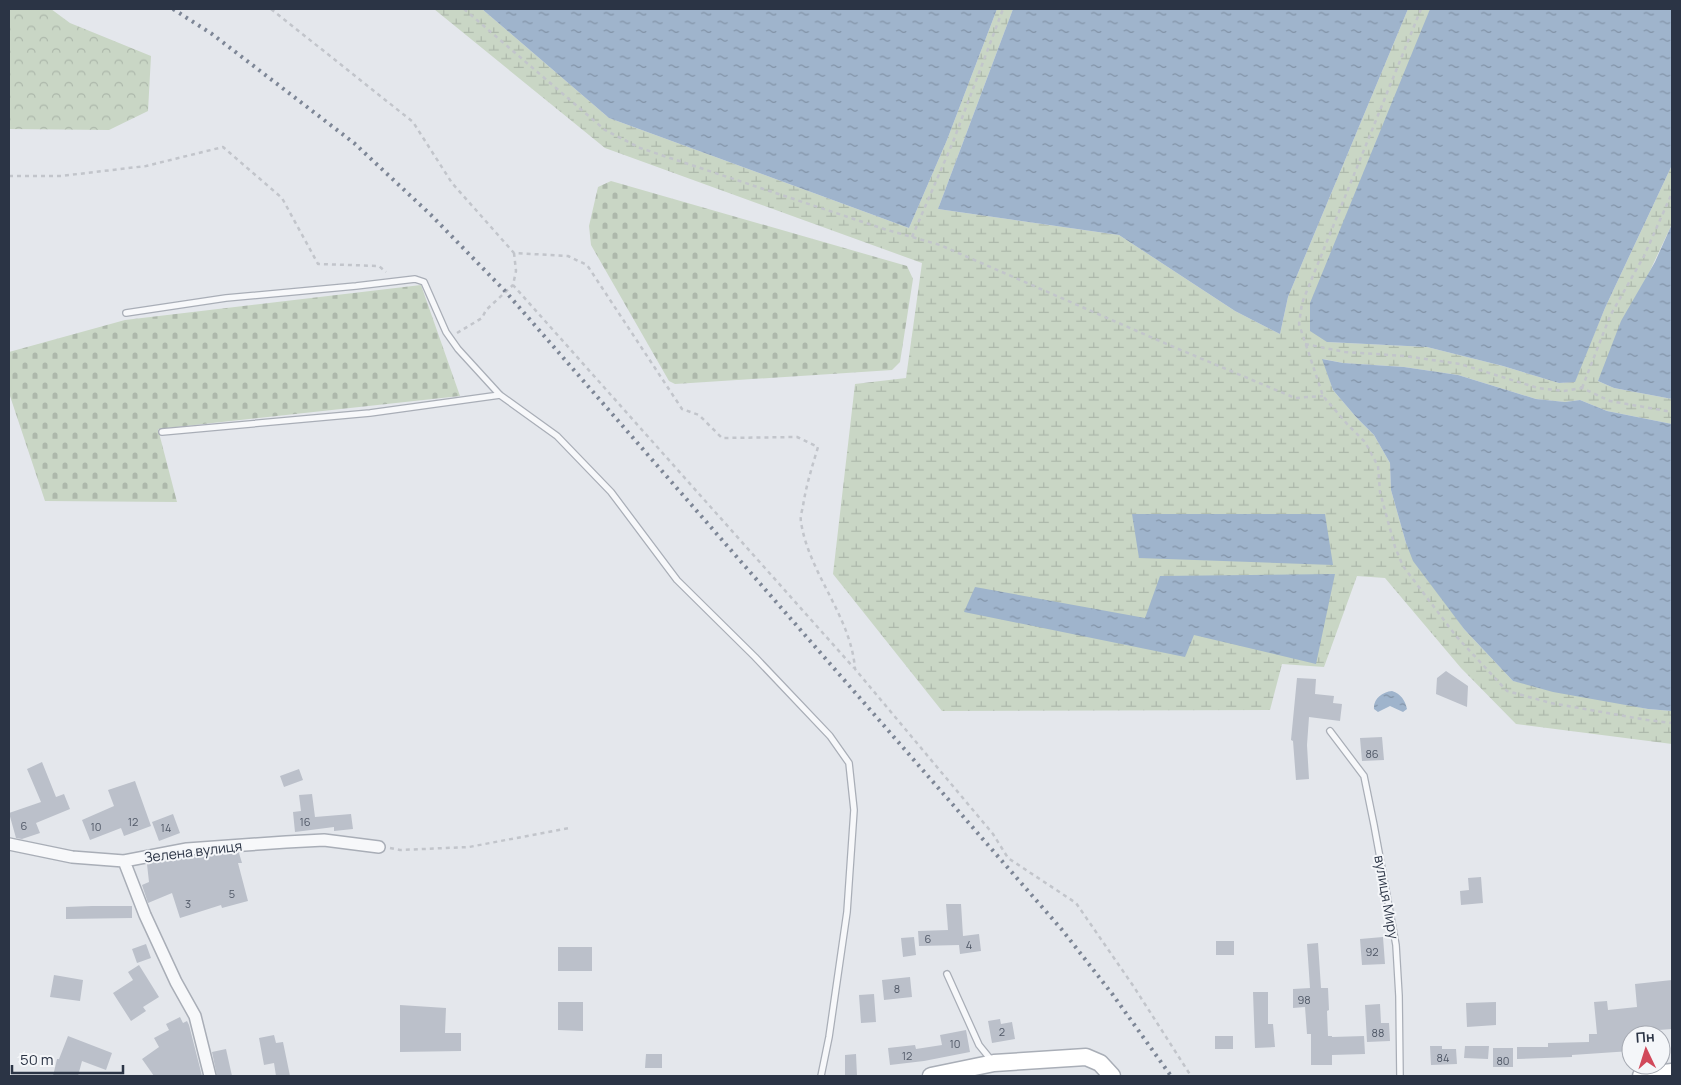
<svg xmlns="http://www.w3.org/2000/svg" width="1681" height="1085" font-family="Manrope,sans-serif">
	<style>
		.forest { fill: url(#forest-crowns) }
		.wetland { fill: url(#wetland-marsh) }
		.cemetery { fill: url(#cemetery-stones) }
		.water { fill: url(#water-ripples) }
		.building { fill: #bbc0ca }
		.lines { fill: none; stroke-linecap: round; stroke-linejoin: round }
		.lane-casing { stroke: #a9aeb7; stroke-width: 8 }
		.street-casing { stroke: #a9aeb7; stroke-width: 14 }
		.secondary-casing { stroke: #a9aeb7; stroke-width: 19 }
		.path { stroke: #c2c5cb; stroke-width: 2.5; stroke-dasharray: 4 4; stroke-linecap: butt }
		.lane { stroke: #f7f8fa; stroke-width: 5.5 }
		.street { stroke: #f7f8fa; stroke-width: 11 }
		.secondary { stroke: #fff; stroke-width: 16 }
		.rail { stroke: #7d8696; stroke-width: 4; stroke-dasharray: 2.5 5; stroke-linecap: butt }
		.labels { text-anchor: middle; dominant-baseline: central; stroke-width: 4; stroke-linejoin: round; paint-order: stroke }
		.number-label { font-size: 11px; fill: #4f5766 }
		.street-label { font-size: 14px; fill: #2b3445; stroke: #f4f6f9 }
	</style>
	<defs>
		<pattern id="forest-crowns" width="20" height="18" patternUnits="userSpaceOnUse" patternTransform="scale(1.25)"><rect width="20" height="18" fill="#c9d6c5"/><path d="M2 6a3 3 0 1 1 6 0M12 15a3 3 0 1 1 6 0" fill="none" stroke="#adb8ab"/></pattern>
		<pattern id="wetland-marsh" width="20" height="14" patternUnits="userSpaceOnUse" patternTransform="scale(1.25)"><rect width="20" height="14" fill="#c9d6c5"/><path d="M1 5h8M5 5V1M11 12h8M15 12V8" fill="none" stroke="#adb8ab"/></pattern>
		<pattern id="cemetery-stones" width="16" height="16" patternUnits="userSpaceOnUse" patternTransform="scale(1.25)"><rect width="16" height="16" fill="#c9d6c5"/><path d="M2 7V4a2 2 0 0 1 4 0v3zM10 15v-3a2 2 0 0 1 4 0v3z" fill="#adb8ab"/></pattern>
		<pattern id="water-ripples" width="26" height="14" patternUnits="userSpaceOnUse" patternTransform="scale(1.25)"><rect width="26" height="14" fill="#9fb4cc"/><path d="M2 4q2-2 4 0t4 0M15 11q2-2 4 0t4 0" fill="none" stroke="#8293a7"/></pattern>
	</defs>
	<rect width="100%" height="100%" fill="#e4e7ec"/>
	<path class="forest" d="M 9,9 L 51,9 L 70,23 L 151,56 L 148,111 L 109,130 L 9,129 Z"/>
	<path class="wetland" d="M 434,9 L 482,9 L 609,118 L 909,228 L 947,140 L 997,9 L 1013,9 L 938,209 L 1119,235 L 1235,311 L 1280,334 L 1288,297 L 1408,9 L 1430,9 L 1327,342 L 1427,347 L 1503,366 L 1559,383 L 1574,382 L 1605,308 L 1672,165 L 1672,224 L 1598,381 L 1614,388 L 1672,399 L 1672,424 L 1607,411 L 1580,400 L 1565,402 L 1536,399 L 1458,375 L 1404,367 L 1343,363 L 1323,359 L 1333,390 L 1356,417 L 1374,435 L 1390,463 L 1391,490 L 1406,543 L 1464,629 L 1513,681 L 1648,709 L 1672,711 L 1672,744 L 1516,724 L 1461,668 L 1385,578 L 1357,576 L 1324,667 L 1282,664 L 1270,710 L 942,711 L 833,574 L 855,384 L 906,378 L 922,263 L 605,148 Z"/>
	<path class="cemetery" d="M 611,181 L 907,266 L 913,279 L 900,362 L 892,370 L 675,384 L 669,381 L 591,245 L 589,226 L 598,187 Z
		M 421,285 L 460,396 L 158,429 L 177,502 L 45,501 L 9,393 L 9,352 L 125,320 Z"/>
	<path class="water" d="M 482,9 L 997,9 L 947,140 L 909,228 L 609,118 Z
		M 1013,9 L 1408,9 L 1288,297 L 1280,334 L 1235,311 L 1119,235 L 938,209 Z
		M 1430,9 L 1672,9 L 1672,165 L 1605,308 L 1575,382 L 1559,383 L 1503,366 L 1427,347 L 1327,342 L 1310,331 L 1310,303 Z
		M 1672,224 L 1672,399 L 1614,388 L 1598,381 L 1621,321 L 1655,262 Z
		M 1322,359 L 1343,363 L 1404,367 L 1458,375 L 1536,399 L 1565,402 L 1580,400 L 1607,411 L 1672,424 L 1672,711 L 1648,709 L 1553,692 L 1513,681 L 1464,629 L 1413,561 L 1406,543 L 1391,490 L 1390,463 L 1374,435 L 1356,417 L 1333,390 Z
		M 1132,514 L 1325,514 L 1333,565 L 1139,558 Z
		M 1335,574 L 1316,664 L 1194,635 L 1185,657 L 964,612 L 975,587 L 1145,618 L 1160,576 Z
		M 1392,691 C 1401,694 1405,700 1407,709 L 1403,712 L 1390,706 L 1378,712 L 1374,709 C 1373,699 1382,692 1392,691 Z"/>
	<path class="building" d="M 1446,671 L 1468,686 L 1467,707 L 1436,694 L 1437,678 Z
		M 1297,678 L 1316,679 L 1315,694 L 1334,696 L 1333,703 L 1342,704 L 1340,721 L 1309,717 L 1307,745 L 1309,779 L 1296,780 L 1293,741 L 1291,740 Z
		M 1382,737 L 1384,760 L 1362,761 L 1360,738 Z
		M 42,762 L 56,797 L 64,794 L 70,809 L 36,823 L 40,833 L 22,839 L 16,838 L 9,813 L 41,802 L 27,769 Z
		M 299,769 L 303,780 L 284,787 L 280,776 Z
		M 135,781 L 151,826 L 124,836 L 121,828 L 90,840 L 82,820 L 114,806 L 108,790 Z
		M 312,794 L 315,817 L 351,814 L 353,829 L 334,831 L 334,827 L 295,832 L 293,812 L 301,811 L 299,795 Z
		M 173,814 L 180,833 L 159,841 L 152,822 Z
		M 239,853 L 242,863 L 238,863 L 248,901 L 222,908 L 221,905 L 180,918 L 172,893 L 148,903 L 142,885 L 149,882 L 147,864 L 205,855 Z
		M 1481,877 L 1483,903 L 1461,905 L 1460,891 L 1469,890 L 1468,878 Z
		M 946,904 L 961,904 L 963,936 L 979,934 L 981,951 L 960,954 L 959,945 L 919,946 L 918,931 L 948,930 Z
		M 92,906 L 132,906 L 132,918 L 66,919 L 66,907 Z
		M 914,937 L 916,955 L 903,957 L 901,938 Z
		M 1383,937 L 1385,964 L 1362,965 L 1360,939 Z
		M 1216,941 L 1234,941 L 1234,955 L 1216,955 Z
		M 1318,943 L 1321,988 L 1328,988 L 1329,1010 L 1327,1011 L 1328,1036 L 1332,1036 L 1332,1037 L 1364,1036 L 1365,1054 L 1332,1055 L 1332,1065 L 1311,1065 L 1311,1034 L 1307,1034 L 1305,1007 L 1293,1008 L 1293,989 L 1310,988 L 1307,944 Z
		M 146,944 L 151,958 L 137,963 L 132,949 Z
		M 558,947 L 592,947 L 592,971 L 558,971 Z
		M 139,965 L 159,997 L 143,1007 L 146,1011 L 131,1021 L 113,993 L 133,980 L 128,972 Z
		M 54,975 L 83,980 L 80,1001 L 50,997 Z
		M 910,977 L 912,997 L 884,1000 L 882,980 Z
		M 1672,980 L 1672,1029 L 1632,1032 L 1631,1051 L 1572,1055 L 1572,1057 L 1517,1059 L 1517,1047 L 1548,1047 L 1548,1043 L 1589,1042 L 1589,1034 L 1597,1034 L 1594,1002 L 1607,1001 L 1608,1010 L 1637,1007 L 1635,984 Z
		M 1253,992 L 1268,992 L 1268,1024 L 1273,1024 L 1275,1047 L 1255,1048 Z
		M 874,994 L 876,1022 L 861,1023 L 859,995 Z
		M 558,1002 L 583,1002 L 583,1031 L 558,1030 Z
		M 1496,1002 L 1496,1025 L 1467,1027 L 1466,1003 Z
		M 1380,1004 L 1381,1023 L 1389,1023 L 1390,1041 L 1367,1042 L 1365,1005 Z
		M 400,1005 L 446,1008 L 445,1033 L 461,1033 L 461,1051 L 400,1052 Z
		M 180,1017 L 183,1023 L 187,1021 L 189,1025 L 202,1076 L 154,1076 L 142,1059 L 159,1047 L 154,1038 L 169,1030 L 166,1024 Z
		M 1000,1019 L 1001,1024 L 1012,1022 L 1015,1039 L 992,1043 L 988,1021 Z
		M 966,1030 L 970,1052 L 924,1061 L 890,1065 L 888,1048 L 915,1045 L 916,1049 L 942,1045 L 940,1035 Z
		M 274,1035 L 276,1043 L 283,1042 L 290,1076 L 276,1076 L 274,1063 L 264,1065 L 259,1038 Z
		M 68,1036 L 112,1053 L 106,1070 L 82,1061 L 78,1076 L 53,1076 L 57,1059 L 59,1059 Z
		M 1215,1036 L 1233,1036 L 1233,1049 L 1215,1049 Z
		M 1430,1046 L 1442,1046 L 1442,1049 L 1456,1049 L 1457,1064 L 1431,1065 Z
		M 1465,1046 L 1489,1046 L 1488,1059 L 1464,1058 Z
		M 1493,1048 L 1513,1048 L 1513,1067 L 1493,1067 Z
		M 226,1049 L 232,1076 L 217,1076 L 212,1052 Z
		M 646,1054 L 662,1054 L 662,1068 L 645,1068 Z
		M 856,1054 L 857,1076 L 845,1076 L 845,1055 Z"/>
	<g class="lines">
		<g class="lane-casing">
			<path id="lane" d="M 126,313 L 226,298 L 356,286 L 415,279 L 424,282 L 446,332 L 458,349 L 500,395 L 557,436 L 611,492 L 677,580 L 755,657 L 830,736 L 849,763 L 854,810 L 847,912 L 829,1037 L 821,1076
				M 162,432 L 370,413 L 500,395
				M 1330,731 L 1364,776 L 1374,825 L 1396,945 L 1399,996 L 1400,1076
				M 947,974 L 979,1045 L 992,1061"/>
		</g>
		<g class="street-casing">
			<path id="street" d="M 9,844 L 72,857 L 124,861 L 187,849 L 286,842 L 324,840 L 379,847
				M 124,861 L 145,915 L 176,982 L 195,1016 L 210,1076"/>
		</g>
		<g class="secondary-casing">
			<path id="secondary" d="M 931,1076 L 994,1063 L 1086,1057 L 1100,1063 L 1112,1076
				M 1641,1076 L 1672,1072"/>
		</g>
		<path class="path" d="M 271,9 L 413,122 L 452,183 L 514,253 L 568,256 L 587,265 L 682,409 L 699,415 L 722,438 L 797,437 L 818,447 C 812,467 806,486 803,506 C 802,511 800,517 801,522 C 809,574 851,616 855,669 L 993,834 L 1008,858 L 1076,903 L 1134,987 L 1191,1076
			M 464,9 L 605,130 L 640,148 L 884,229 L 940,245 L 1169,345 L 1295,398 L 1323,396
			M 1421,9 L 1302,303 L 1299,324 L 1323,396 L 1348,425 L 1365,442 L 1378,466 L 1380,492 L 1395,547 L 1403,566 L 1456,636 L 1507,691 L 1551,703 L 1647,720 L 1672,723
			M 9,176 L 61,176 L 146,166 L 223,147 L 282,198 L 318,264 L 379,266 L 386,272
			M 912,237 L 953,142 L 1003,9
			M 514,253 L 516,271 L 513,285 L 854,668
			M 457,333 L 482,318 L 486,310 L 513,285
			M 1305,344 L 1345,352 L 1405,356 L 1460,364 L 1538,388 L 1564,391 L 1582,388 L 1610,401 L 1672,412
			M 1582,388 L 1610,316 L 1644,256 L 1672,193
			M 390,848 L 400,850 L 469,847 L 569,828"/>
		<use href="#lane" class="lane"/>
		<use href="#street" class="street"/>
		<use href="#secondary" class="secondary"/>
		<path class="rail" d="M 173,9 L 212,34 L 354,143 L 431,215 L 505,291 L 1063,931 L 1113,995 L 1171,1076"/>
	</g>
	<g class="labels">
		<g class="number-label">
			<text x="1372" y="753">86</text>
			<text x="133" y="821">12</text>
			<text x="305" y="821">16</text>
			<text x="24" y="825">6</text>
			<text x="96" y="826">10</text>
			<text x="166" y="827">14</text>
			<text x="232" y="893">5</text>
			<text x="188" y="903">3</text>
			<text x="928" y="938">6</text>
			<text x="969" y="944">4</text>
			<text x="1372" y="951">92</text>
			<text x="897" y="988">8</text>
			<text x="1304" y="999">98</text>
			<text x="1002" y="1031">2</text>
			<text x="1378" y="1032">88</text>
			<text x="955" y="1043">10</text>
			<text x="907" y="1055">12</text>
			<text x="1443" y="1057">84</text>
			<text x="1503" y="1060">80</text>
		</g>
		<g class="street-label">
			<text transform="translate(193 851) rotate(-7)">Зелена вулиця</text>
			<text transform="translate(1387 897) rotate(80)">вулиця Миру</text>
		</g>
	</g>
	<rect width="1681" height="1085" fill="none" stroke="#2b3445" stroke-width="20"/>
	<g transform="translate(1646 1050) rotate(356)"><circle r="24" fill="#f4f6f9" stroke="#a4a8b1"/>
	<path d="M0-4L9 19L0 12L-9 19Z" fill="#d1495b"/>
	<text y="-8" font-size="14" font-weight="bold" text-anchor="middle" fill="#2b3445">Пн</text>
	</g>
	<path d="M12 1065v8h111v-8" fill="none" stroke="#2b3445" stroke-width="2.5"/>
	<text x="20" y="1065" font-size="15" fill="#2b3445" stroke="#f4f6f9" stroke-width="4" paint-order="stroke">50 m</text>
</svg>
